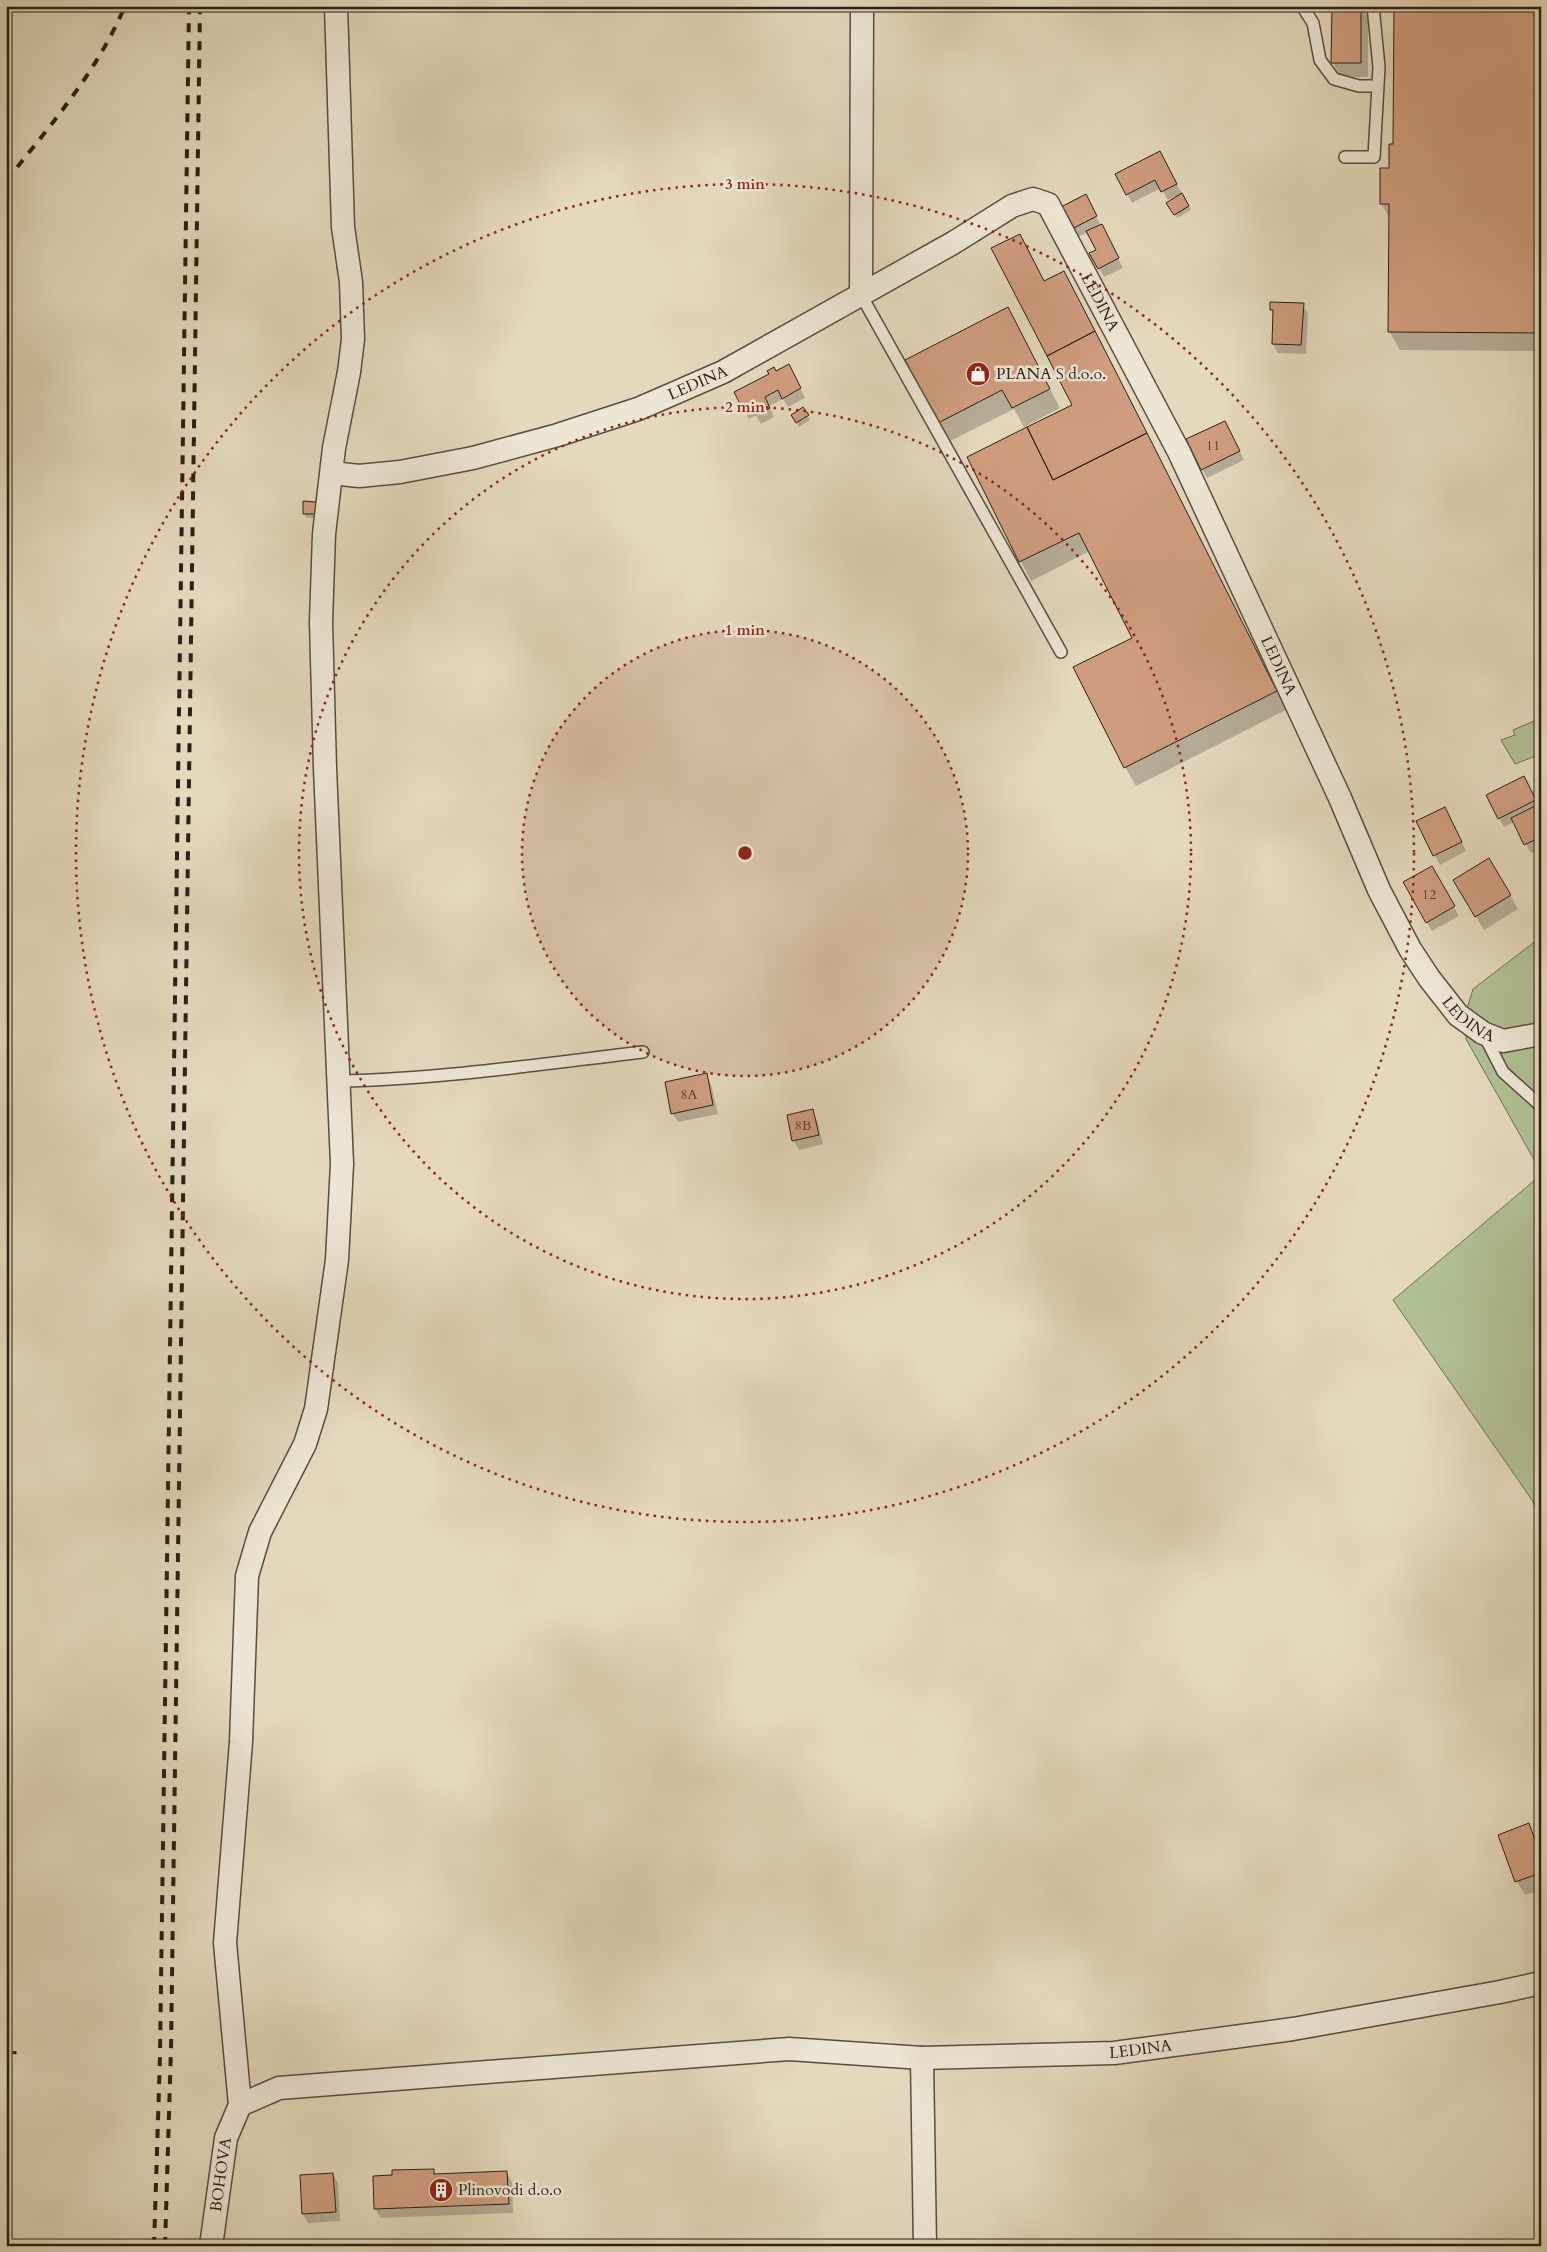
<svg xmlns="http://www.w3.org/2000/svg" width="1547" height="2252" font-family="Cardo,serif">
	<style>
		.green { fill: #b1bf94; stroke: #6e6f56 }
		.shadow { fill: #0003 }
		.building { fill: #cf9d7e; stroke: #2b1f18 }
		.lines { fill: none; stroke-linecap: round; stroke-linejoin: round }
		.lane-casing { stroke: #594d41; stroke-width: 14 }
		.street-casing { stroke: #594d41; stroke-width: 25 }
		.path { stroke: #2b1f18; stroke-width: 3; stroke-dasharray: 4 2.5; stroke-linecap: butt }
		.lane { stroke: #ede6d4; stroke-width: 11 }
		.street { stroke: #ede6d4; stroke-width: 22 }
		.rail { stroke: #2b1f18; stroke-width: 4; stroke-dasharray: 9 9; stroke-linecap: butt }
		.ring { fill: none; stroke: #8f2418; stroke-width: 2.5; stroke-dasharray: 2.5 5 }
		.labels { text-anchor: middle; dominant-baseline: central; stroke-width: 5; stroke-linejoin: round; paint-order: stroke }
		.number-label { font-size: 14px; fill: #543e32 }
		.street-label { font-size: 16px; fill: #2b1f18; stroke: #ede6d4 }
		.poi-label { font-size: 16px; fill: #2b1f18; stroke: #ede6d4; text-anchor: start }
		.centre { fill: #8f2418; stroke: #ede6d4; stroke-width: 2.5 }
		.ring-label { font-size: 15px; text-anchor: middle; font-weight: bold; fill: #8f2418; stroke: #ede6d4; stroke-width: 5; stroke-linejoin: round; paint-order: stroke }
	</style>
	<rect width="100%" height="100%" fill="#e4d8bd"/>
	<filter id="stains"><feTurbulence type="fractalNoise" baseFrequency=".004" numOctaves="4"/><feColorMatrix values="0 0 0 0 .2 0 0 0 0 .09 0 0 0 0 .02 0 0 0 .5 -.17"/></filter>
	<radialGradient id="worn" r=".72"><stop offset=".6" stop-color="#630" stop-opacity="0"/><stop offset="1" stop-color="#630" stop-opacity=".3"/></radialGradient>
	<path class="green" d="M 1541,718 L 1541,754 L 1515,764 L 1501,740 L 1515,735 L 1513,730 Z
		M 1541,937 L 1541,1172 L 1466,1039 L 1465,1015 L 1473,989 Z
		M 1541,1175 L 1541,1519 L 1532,1500 L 1393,1300 Z"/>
	<path class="shadow" d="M 1333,6 L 1367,6 L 1368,9 L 1368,77 L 1341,77 L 1333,63 Z
		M 1541,6 L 1541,351 L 1400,350 L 1389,331 L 1390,219 L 1381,203 L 1394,145 Z
		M 1165,162 L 1191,210 L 1177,218 L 1168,203 L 1177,198 L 1176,196 L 1168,200 L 1161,188 L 1132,203 L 1127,194 Z
		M 1090,205 L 1123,268 L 1104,277 L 1099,268 L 1097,250 L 1088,232 L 1074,239 L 1069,230 Z
		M 1044,282 L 1074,291 L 1286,710 L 1136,786 L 1125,767 L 1133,638 L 1090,551 L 1031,581 L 968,458 L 1074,405 Z
		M 1303,305 L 1308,314 L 1306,354 L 1278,353 L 1273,344 L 1274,315 L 1271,309 Z
		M 1018,327 L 1060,408 L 1024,427 L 1014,409 L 950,441 L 939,422 Z
		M 775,372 L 794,375 L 805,398 L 788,407 L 783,399 L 769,406 L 774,417 L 761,424 L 756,415 L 749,419 L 735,393 Z
		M 803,409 L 810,420 L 799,427 L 792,415 Z
		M 1230,431 L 1244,460 L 1207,478 L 1202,469 Z
		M 304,503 L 315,503 L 317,507 L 317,518 L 307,518 L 304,514 Z
		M 1529,787 L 1541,814 L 1541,848 L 1531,853 L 1514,822 L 1504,827 L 1499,818 Z
		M 1450,817 L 1466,851 L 1440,865 L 1417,822 Z
		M 1432,867 L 1459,916 L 1432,931 L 1404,883 Z
		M 1462,894 L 1510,895 L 1518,909 L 1484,930 Z
		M 706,1075 L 711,1084 L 718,1114 L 678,1122 L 672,1113 Z
		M 812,1111 L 817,1120 L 823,1144 L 799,1150 L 794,1141 L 788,1116 Z
		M 1528,1825 L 1541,1852 L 1541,1890 L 1525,1895 L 1517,1881 Z
		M 433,2170 L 436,2175 L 507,2173 L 512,2182 L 513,2213 L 381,2218 L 375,2209 Z
		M 333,2174 L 338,2183 L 340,2221 L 308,2223 L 303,2214 Z"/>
	<path class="building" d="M 1332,6 L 1361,6 L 1361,63 L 1331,63 Z
		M 1394,6 L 1541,6 L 1541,333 L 1388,332 L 1389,204 L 1380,204 L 1380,168 L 1389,168 L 1389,144 L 1393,144 Z
		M 1160,151 L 1177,184 L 1161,192 L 1155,180 L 1126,195 L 1115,174 Z
		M 1182,193 L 1189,206 L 1174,215 L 1166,203 Z
		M 1086,194 L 1097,216 L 1068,231 L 1057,209 Z
		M 1102,224 L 1119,258 L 1098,269 L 1089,253 L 1096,250 L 1086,231 Z
		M 1020,234 L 1044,281 L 1064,271 L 1095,331 L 1047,356 L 991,248 Z
		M 1270,302 L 1304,303 L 1301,345 L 1272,344 L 1273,310 L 1270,310 Z
		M 1008,307 L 1050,389 L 1012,408 L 1002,390 L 938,423 L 905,360 Z
		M 1095,331 L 1147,433 L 1053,480 L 1027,427 L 1072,405 L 1047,356 Z
		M 789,364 L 801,388 L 782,399 L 778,390 L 765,397 L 770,408 L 755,415 L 750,407 L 743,410 L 734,392 L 769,374 L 767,371 L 774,367 L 776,371 Z
		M 803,407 L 809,415 L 796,423 L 791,415 Z
		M 1225,421 L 1240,451 L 1201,470 L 1186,439 Z
		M 1027,427 L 1053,480 L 1147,433 L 1277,691 L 1124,768 L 1073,667 L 1132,638 L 1079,533 L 1019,562 L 967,457 Z
		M 303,501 L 316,502 L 316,514 L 303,514 Z
		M 1524,776 L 1536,800 L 1498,819 L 1486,795 Z
		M 1537,805 L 1541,812 L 1541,837 L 1524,845 L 1511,818 Z
		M 1445,807 L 1462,842 L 1433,856 L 1416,821 Z
		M 1489,858 L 1511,895 L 1475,917 L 1453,880 Z
		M 1432,866 L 1455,906 L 1426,923 L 1403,882 Z
		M 707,1073 L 713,1105 L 671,1114 L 665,1082 Z
		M 813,1109 L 819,1135 L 792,1141 L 787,1115 Z
		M 1529,1823 L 1541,1857 L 1541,1873 L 1515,1882 L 1498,1835 Z
		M 434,2169 L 434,2174 L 507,2171 L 509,2204 L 374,2209 L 373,2176 L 392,2175 L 392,2170 Z
		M 333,2173 L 336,2212 L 302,2214 L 300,2175 Z"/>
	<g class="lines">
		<g class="lane-casing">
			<path id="lane" d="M 1302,6 L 1313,23 L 1320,60 L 1334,79 L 1359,86 L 1377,86
				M 1345,157 L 1374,157 L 1379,67 L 1373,6
				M 861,295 L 1061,652
				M 1484,1035 L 1503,1072 L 1541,1106
				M 339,1081 C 441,1079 542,1064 643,1052"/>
		</g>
		<g class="street-casing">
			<g id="street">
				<path d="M 861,295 L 862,6"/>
				<path id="s1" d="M 332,473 L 359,476 L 400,472 L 473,458 L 558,435 L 638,409 L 723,372 L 953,243 L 1012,206 L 1033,199 L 1048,204 L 1179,452 L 1340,798 L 1379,890 L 1410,949 L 1429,978 L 1458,1015 L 1483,1033 L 1503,1041 L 1541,1034"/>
				<path d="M 922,2058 L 925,2246"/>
				<path id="s2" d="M 240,2105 L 279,2088 L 789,2049 L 922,2058 L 1114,2053 L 1293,2029 L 1500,1992 L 1541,1983"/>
				<path id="s3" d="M 211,2246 L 226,2138 L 240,2105 L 225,1943 L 241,1742 L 247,1576 L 260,1532 L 305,1444 L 316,1409 L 337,1260 L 342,1164 L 325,768 L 321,622 L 324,534 L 334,448 L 349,372 L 353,339 L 351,282 L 343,227 L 336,6"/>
			</g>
		</g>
		<path class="path" d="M 6,2052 L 19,2053"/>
		<use href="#lane" class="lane"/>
		<use href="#street" class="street"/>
		<path class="rail" d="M 6,181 C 50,126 97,72 125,6
			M 154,2246 L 160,2056 L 189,6
			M 165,2246 L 171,2048 L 200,6"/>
	</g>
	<circle cx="745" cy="853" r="223" fill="#8f2418" fill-opacity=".12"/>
	<g class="ring">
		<circle cx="745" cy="853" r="223"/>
		<circle cx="745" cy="853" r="446"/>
		<circle cx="745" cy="853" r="669"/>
	</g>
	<defs>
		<g id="shop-disc" transform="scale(1.25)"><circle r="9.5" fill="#8f2418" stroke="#ede6d4"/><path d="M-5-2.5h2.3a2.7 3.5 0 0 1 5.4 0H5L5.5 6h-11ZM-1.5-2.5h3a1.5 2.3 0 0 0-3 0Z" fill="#fff"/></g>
		<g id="building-disc" transform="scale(1.25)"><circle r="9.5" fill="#8f2418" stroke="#ede6d4"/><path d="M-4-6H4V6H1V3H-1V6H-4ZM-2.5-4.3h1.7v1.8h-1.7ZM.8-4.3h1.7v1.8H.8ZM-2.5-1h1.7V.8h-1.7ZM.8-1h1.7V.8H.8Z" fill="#fff"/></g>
	</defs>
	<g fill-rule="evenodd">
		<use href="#shop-disc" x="978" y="374"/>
		<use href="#building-disc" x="441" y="2190"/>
	</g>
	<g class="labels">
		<g class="number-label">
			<text x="1213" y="445">11</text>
			<text x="1429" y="894">12</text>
			<text x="689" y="1094">8A</text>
			<text x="803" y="1125">8B</text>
		</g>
		<g class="street-label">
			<text stroke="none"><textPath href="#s1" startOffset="890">LEDINA</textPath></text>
			<text stroke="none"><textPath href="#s1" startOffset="380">LEDINA</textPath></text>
			<text stroke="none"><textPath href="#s1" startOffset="1295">LEDINA</textPath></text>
			<text stroke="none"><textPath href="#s1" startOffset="1700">LEDINA</textPath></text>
			<text stroke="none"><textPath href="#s2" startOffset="906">LEDINA</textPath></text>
			<text stroke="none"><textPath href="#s3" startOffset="72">BOHOVA</textPath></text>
		</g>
		<g class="poi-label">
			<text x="996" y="374">PLANA S d.o.o.</text>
			<text x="458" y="2190">Plinovodi d.o.o</text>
		</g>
	</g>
	<circle cx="745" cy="853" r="8" class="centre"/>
	<g class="ring-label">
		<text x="745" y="189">3 min</text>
		<text x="745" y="412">2 min</text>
		<text x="745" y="635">1 min</text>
	</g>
	<rect width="1547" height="2252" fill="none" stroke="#e4d8bd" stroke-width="25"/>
	<rect x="8" y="8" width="1532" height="2237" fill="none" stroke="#2b1f18" stroke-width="2.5"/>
	<rect x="12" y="12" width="1522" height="2227" fill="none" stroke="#2b1f18"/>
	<rect width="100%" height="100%" filter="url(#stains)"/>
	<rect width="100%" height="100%" fill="url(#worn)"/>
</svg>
